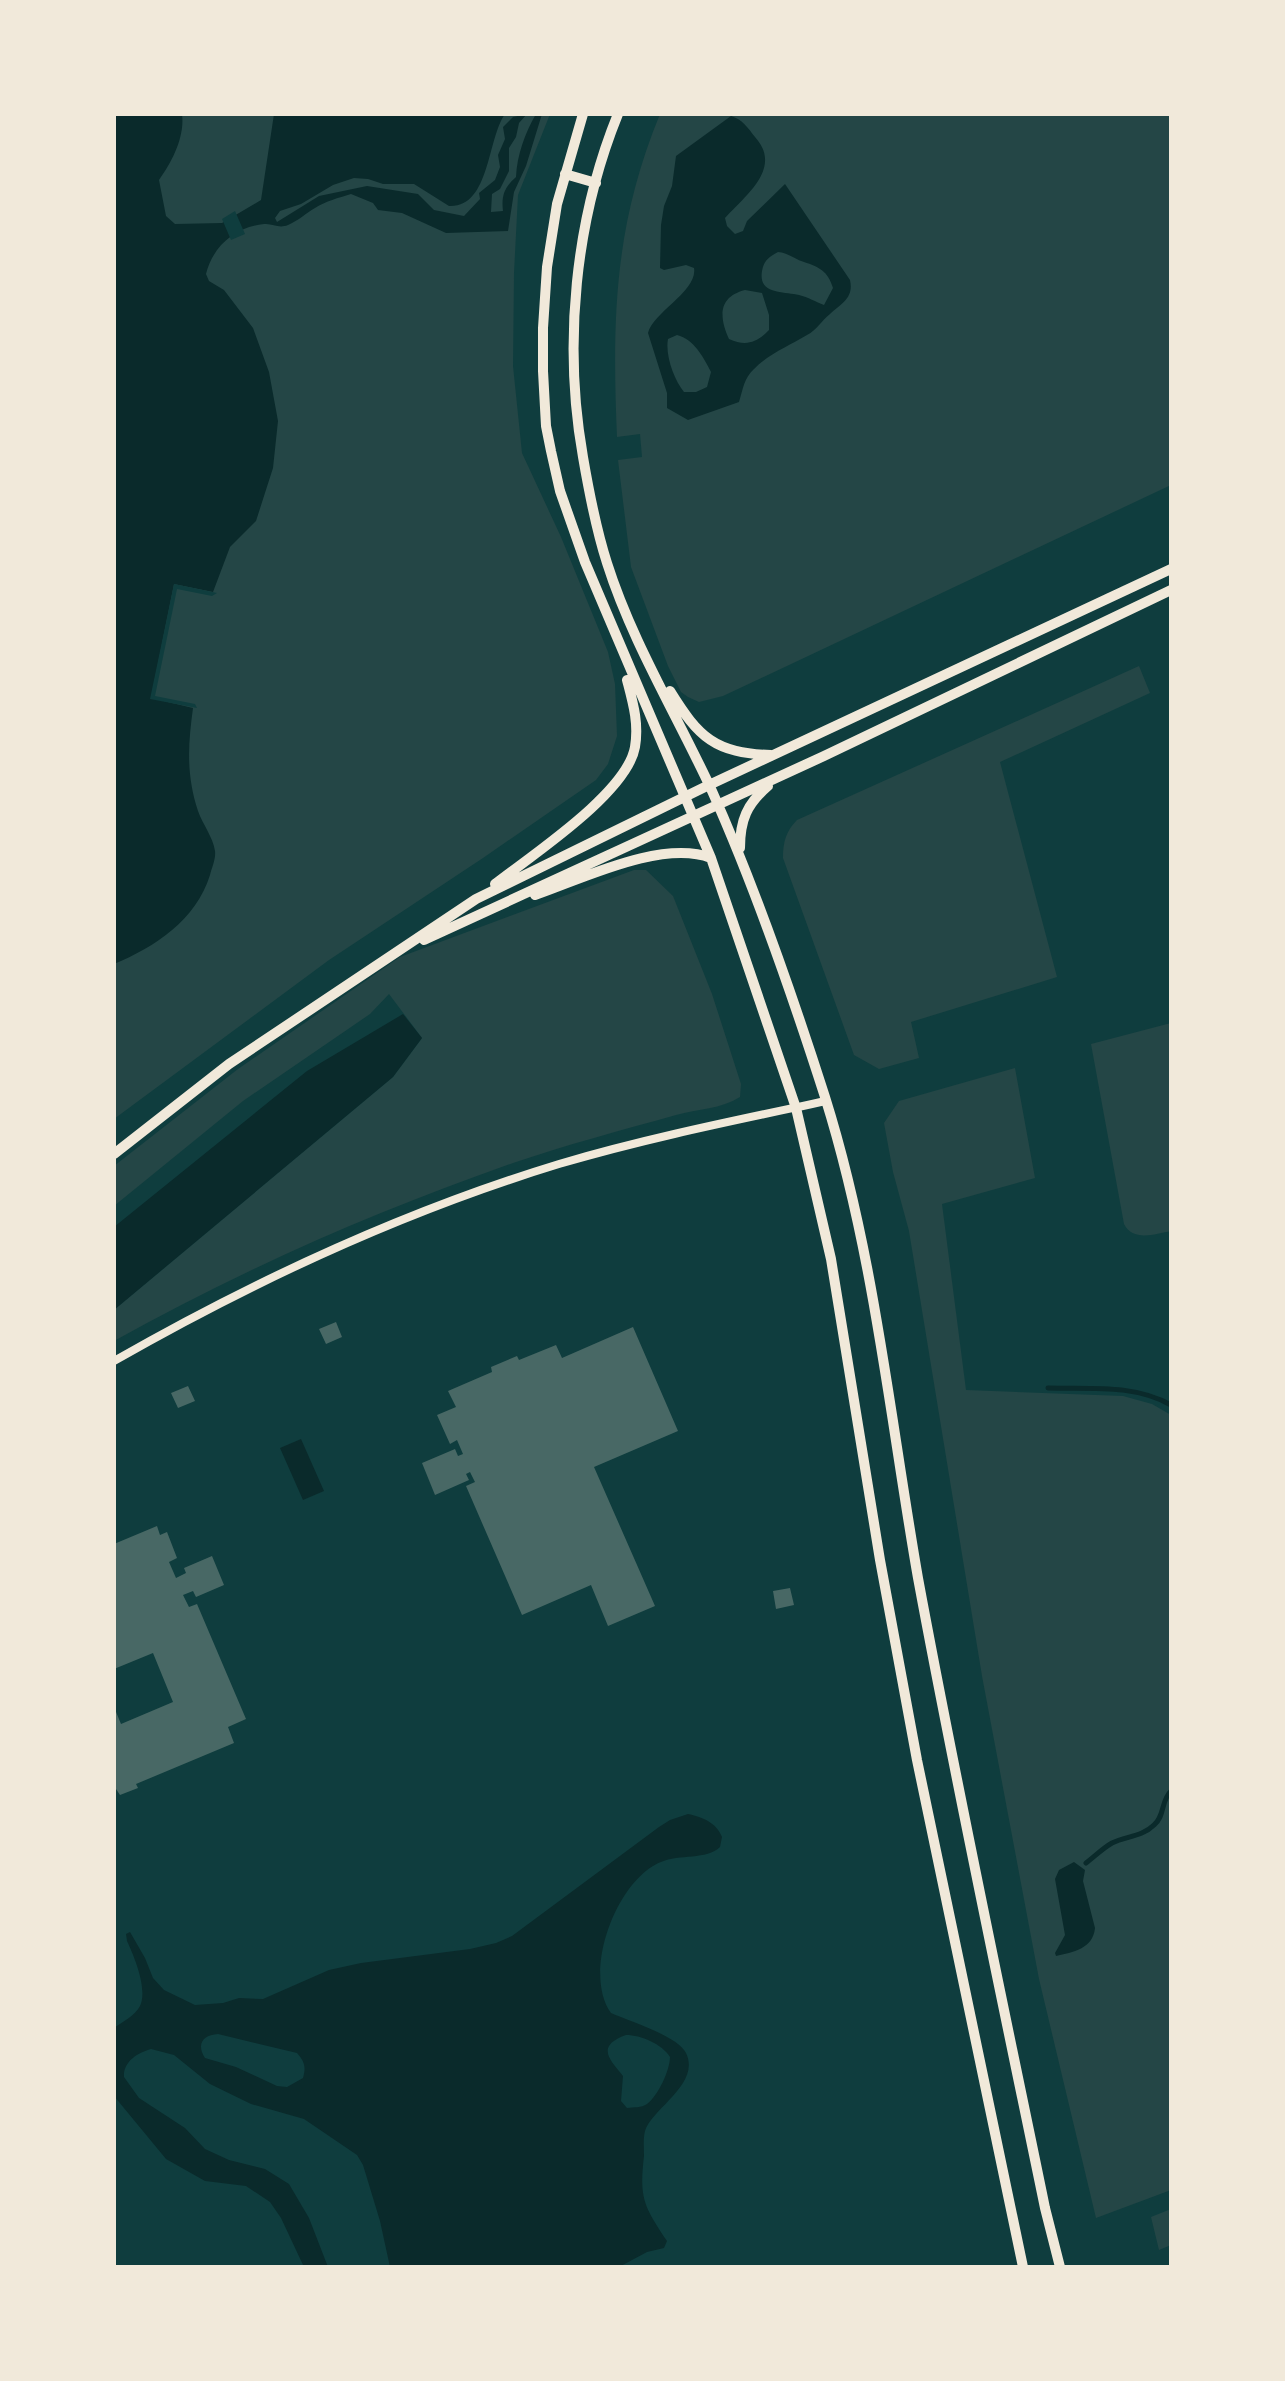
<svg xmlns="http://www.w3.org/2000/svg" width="1285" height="2381" font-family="Barlow,sans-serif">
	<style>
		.green { fill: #244646 }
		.water { fill: #0a2a2b; fill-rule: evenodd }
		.pier { fill: #0f3d3e }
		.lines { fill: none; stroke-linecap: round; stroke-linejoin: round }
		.stream { stroke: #0a2a2b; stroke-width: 5 }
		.building { fill: #486865 }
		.tertiary { stroke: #f1e9da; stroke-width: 8 }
		.secondary { stroke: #f1e9da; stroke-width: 10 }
	</style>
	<rect width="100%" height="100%" fill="#0f3d3e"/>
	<path class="green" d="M 114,114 L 550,114 L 518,195 L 514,273 L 513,366 L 522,453 L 561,537 L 608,652 L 615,684 L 617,736 L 608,764 L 596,780 L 483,858 L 329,960 L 114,1119 Z
		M 660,114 L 1171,114 L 1171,485 L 723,696 L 699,702 L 688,697 L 681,692 L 668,666 L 631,567 L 618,460 L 642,457 L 640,434 L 617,437 C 612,318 614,226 660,114 Z
		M 1139,666 L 1150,693 L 1000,762 L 1057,977 L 911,1022 L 919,1058 L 879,1069 L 854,1055 L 783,858 C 783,842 786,831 797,820 Z
		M 634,870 L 646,870 L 673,896 L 712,994 L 741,1084 L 740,1097 C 721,1109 698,1109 676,1115 C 622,1130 566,1145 513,1163 C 376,1211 241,1270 114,1341 L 114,1310 L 393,1077 L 422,1038 L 389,994 L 370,1014 L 243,1101 L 114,1206 L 114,1166 L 238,1069 L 400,957 Z
		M 1171,1023 L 1171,1231 C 1155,1234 1133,1242 1124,1224 L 1091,1044 Z
		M 1015,1068 L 1035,1178 L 942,1204 L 966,1390 L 1123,1396 L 1152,1404 L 1171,1415 L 1171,2190 L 1096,2218 L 1039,1979 L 982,1676 L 909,1231 L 893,1172 L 884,1123 L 899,1101 Z
		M 1171,2209 L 1171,2245 L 1159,2250 L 1151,2217 Z"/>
	<path class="water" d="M 114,114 L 182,114 C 185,137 172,162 159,180 L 166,216 L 175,224 L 222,223 L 261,200 L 274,114 L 505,114 C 487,139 490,208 449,206 L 414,184 L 383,184 L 368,179 L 354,178 L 333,185 L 301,204 L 280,211 L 275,218 L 277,222 L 319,196 L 367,186 L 418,194 L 434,210 L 464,216 L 480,199 L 479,193 L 495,180 L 500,167 L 498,155 L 505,139 L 503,127 L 513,117 L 527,114 L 519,123 L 516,137 L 509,148 L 509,171 L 500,189 L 492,194 L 491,212 L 503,211 C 501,195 505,187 516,177 C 517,155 525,133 536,114 L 542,114 L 526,166 L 514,192 L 508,231 L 446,233 L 402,213 L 378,210 L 373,203 L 351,194 C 338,198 326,201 315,208 C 306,213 298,221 288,225 C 278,229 273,223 264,224 C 235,227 213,246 206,274 L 209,281 L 224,290 L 253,328 L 269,372 L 278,421 L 273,468 L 256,521 L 230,547 L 213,592 L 174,584 L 151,698 L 193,708 C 188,745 186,774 198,811 C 203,825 213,837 215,851 C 216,859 212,867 210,875 C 196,920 155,947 114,964 Z
		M 731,116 C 742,119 748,128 755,137 C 783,168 746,195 725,218 L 727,226 L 735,234 L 743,231 L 747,221 L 785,184 L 850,280 C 854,298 842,303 830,314 C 821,321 817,330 807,335 C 789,346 770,353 754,369 C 744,378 743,389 739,402 L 688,420 L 667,408 L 667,393 L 648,333 C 653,312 698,291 694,268 L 686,265 L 664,270 L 660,268 L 661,225 L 664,206 L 672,186 L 676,156 ZM 778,252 C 789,253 794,259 804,262 C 819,267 828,271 833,288 L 824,305 C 816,302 808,297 799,295 C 784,291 758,295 762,271 C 764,260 769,257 778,252 ZM 745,290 L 762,293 L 769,315 L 769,330 C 756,344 745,346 729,339 C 719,317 718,297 745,290 ZM 677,335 C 694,339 704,358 711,372 L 707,387 L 696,392 L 684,392 C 674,380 665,355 668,339 Z
		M 403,1014 L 422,1038 L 393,1077 L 114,1310 L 114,1227 L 307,1071 Z
		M 301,1439 L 324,1491 L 303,1500 L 280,1448 Z
		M 688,1814 C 702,1817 716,1822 722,1837 L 720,1847 C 707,1860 679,1854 661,1862 C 616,1880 582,1973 611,2013 C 629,2021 678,2036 686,2053 C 701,2084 652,2108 645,2131 C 643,2139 644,2148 644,2156 C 639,2199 644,2206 667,2241 L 664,2248 L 647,2252 L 619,2267 L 390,2267 L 380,2221 L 363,2165 L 357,2155 L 304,2119 L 251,2104 L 210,2084 L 174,2055 L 151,2049 C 137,2053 123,2062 124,2077 L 139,2098 L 185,2128 L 205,2149 L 229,2160 L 265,2169 L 289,2184 L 309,2218 L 328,2267 L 304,2267 L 281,2218 L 270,2202 L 246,2186 L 205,2181 L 166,2159 L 114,2096 L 114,2028 C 122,2022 135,2016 140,2006 C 148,1989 134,1956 127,1941 L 126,1934 L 130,1932 L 145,1958 L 153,1978 L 164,1990 L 195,2005 L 223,2003 L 239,1998 L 263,1999 L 329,1970 L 361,1963 L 470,1949 L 496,1943 L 512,1936 L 659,1827 L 670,1820 ZM 218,2034 L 297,2053 C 305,2062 306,2067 303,2078 L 287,2087 L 277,2086 L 236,2067 L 205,2058 C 196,2044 203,2035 218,2034 ZM 626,2035 C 641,2035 662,2044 670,2057 C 670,2070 658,2096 647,2104 C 641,2108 634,2107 627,2108 L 621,2101 L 623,2076 C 610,2060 595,2046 626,2035 Z
		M 1074,1862 L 1085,1870 L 1083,1881 L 1095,1928 C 1093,1949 1073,1952 1056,1956 L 1055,1953 L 1065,1935 L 1055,1879 L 1059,1870 Z"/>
	<path class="pier" d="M 235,211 L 245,234 L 231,240 L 222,219 Z
		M 174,584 L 217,593 L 212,596 L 177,589 L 155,696 L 195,704 L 197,708 L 150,699 Z"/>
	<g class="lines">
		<path class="stream" d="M 1048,1388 C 1090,1389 1134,1384 1171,1405
			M 1086,1863 C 1094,1857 1103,1848 1112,1843 C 1126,1836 1142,1837 1154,1825 C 1165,1816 1161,1800 1171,1791"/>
	</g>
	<path class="building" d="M 336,1322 L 342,1337 L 326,1344 L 319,1329 Z
		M 633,1327 L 678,1431 L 594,1467 L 655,1606 L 608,1626 L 591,1585 L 522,1615 L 466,1486 L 475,1482 L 470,1472 L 466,1474 L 469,1480 L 435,1495 L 422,1463 L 455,1449 L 458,1456 L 463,1454 L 457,1440 L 450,1444 L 437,1415 L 456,1407 L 448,1391 L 492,1372 L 491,1367 L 517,1356 L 519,1360 L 556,1345 L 562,1358 Z
		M 188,1386 L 195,1401 L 178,1408 L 171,1393 Z
		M 157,1526 L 160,1535 L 167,1532 L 177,1558 L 169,1562 L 176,1578 L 186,1573 L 184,1568 L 212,1556 L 224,1585 L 196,1597 L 193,1591 L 183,1595 L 189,1607 L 197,1604 L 246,1719 L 228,1727 L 234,1743 L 136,1784 L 138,1788 L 120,1795 L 114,1786 L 114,1707 L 121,1724 L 173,1702 L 153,1653 L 114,1669 L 114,1544 Z
		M 790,1588 L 794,1605 L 776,1609 L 773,1591 Z"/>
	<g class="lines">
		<path class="tertiary" d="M 114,1361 C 254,1281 405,1211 559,1164 C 647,1138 737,1120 826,1101"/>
		<path class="secondary" d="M 583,114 L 557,204 L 547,267 L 543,328 L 543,371 L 546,426 L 551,451 L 560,491 L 585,562 L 711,858 L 796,1108 L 831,1259 L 880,1560 L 917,1760 L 1023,2267
			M 618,114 C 575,220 563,344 583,457 C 589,492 596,529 607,563 C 632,642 677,715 712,791 C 756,889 792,994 825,1097 C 874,1253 890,1418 918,1578 C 957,1789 1002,1999 1045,2208 L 1060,2267
			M 565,174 L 596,183
			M 670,691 C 699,738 715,753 771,755
			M 740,848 C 740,820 747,804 768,786
			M 495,884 C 532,855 627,793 635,747 C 639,723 633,703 627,680
			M 535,895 C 582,879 662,839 711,858
			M 424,940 L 824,756 L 1171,590
			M 114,1154 L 229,1064 L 476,899 L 709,785 L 1171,569"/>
	</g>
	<rect width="1285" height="2381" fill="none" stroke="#f1e9da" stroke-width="232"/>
</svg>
